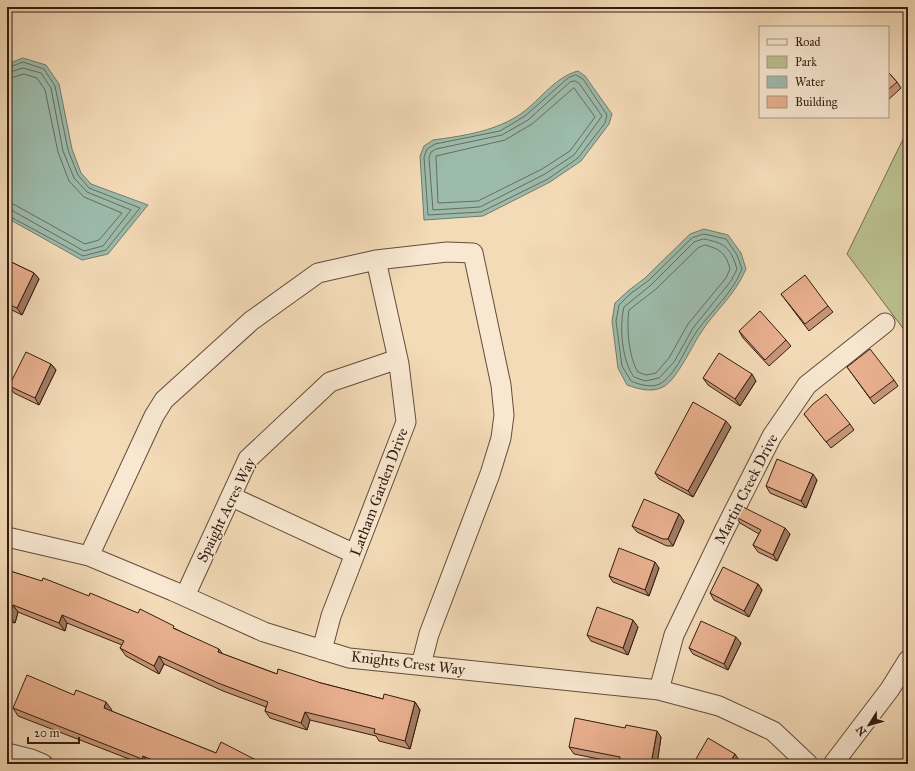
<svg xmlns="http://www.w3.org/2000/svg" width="915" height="771" font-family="'IM FELL Great Primer',serif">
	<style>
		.green { fill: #bbc08f; stroke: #776e4f }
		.water { fill: #9cbbab; stroke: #727b6d }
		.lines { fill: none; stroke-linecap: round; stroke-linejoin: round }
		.shore { stroke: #686c5d; stroke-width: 1 }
		.minor-casing { stroke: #634c39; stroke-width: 21 }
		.minor { stroke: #f8e8d1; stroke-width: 19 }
		.wall { fill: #c8977b; stroke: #331c0f }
		.shaded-wall { fill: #a37b64; stroke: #331c0f }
		.building { fill: #e9b08f; stroke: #331c0f }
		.labels { text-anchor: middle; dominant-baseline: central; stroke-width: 3; stroke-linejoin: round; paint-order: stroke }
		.street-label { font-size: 15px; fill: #331c0f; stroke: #f8e8d1 }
	</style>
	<rect width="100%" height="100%" fill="#f4dbb8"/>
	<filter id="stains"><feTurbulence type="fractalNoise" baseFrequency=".005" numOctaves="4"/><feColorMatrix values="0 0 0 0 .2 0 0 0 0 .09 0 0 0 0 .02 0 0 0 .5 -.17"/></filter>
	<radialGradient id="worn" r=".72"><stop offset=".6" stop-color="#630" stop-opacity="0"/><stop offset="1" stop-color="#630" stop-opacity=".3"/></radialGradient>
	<path class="green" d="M 908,129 L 908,335 L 847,254 Z"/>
	<path class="water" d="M 23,58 L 46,65 L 59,84 L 72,149 L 81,173 L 91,184 L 148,205 L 108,254 L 82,260 L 7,218 L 7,64 Z
		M 578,71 L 585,76 L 612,114 L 609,124 L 581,161 L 550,182 L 483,216 L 424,220 L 420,156 L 424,146 L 433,140 C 463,136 497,131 522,113 C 541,99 555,77 578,71 Z
		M 704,229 L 728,235 L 741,253 L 746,269 C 734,297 715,310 700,334 C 692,346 676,381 663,387 C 651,393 639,389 627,385 L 618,368 L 612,321 L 615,303 L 628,291 L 645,278 L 690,234 Z"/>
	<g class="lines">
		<path class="shore" d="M 7,68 L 23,62 L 44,69 L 55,86 L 68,150 L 78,175 L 89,188 L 140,208 L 106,250 L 83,256 L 7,215
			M 7,73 L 23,68 L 41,73 L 51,88 L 63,151 L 74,178 L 87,192 L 131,210 L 103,246 L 84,251 L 13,211 L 7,209
			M 576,75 L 583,79 L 607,115 L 605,123 L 578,158 L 548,179 L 481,212 L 428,215 L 424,157 L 427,149 L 435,144 L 500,131 L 525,116 L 568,78 Z
			M 7,79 L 24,74 L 37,78 L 45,90 L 58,152 L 69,181 L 84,197 L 122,213 L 99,240 L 85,244 L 15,205 L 7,203
			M 575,81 L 579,83 L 602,116 L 574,155 L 545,174 L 480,207 L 433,210 L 429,158 L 431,152 L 436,149 L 502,135 L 528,120 L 570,82 Z
			M 574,88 L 595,117 L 570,151 L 542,169 L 478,201 L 438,203 L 436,156 L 505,140 L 532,124 Z
			M 704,234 L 726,239 L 737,255 L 742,269 C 732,294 712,310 697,331 C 685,348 679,369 663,382 C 654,389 640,385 631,381 L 622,366 L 616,321 L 619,305 L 630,294 L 648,281 L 692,238 Z
			M 704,239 C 725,243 731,248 737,269 L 731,281 L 693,328 L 674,362 L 659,378 L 645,381 L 634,377 C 622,361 619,327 624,307 L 651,285 L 694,242 Z
			M 705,245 C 720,249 726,253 730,269 L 726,278 L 688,324 L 669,358 L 656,373 L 646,375 L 638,372 C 629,359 626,326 629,310 L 656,289 L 698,248 Z"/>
		<g class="minor-casing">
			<path id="minor" d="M 232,497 L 355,554
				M 7,537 L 89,556 L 173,591 L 264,632 L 349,658 L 659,690 L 719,706 L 773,731 L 808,764
				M 89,556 L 154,416 L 164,400 L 251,321 L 318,273 L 376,260 L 447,252 L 473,253 L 501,385 L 504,415 L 501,438 L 490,474 L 429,634 L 421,665
				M 185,596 L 248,459 L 330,382 L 398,359
				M 322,650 L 331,616 L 406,422 L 399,364 L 376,260
				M 659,690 L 674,635 L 724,531 L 772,436 L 807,385 L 885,323
				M 7,753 L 31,759 L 43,764
				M 833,764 L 890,689 L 908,660"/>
		</g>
		<use href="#minor" class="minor"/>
	</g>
	<path class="wall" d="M 888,72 L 897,82 L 901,88 L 888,100 Z
		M 7,260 L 34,273 L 39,279 L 22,315 L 8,308 L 7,306 Z
		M 781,294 L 828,306 L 833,312 L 809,331 Z
		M 739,331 L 786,340 L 791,346 L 769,366 L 743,338 Z
		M 51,364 L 56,370 L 39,405 L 14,393 L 9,386 Z
		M 847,367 L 894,380 L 898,386 L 874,404 Z
		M 703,378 L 756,381 L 740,406 L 708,385 Z
		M 804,414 L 850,424 L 854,430 L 831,448 Z
		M 731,427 L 693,497 L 659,479 L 655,473 Z
		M 817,480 L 806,508 L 770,493 L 766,486 Z
		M 679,514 L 684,521 L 673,546 L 667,546 L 637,532 L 632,526 Z
		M 736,517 L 790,534 L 777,561 L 758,552 L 753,545 L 759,534 L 740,523 Z
		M 659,568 L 649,596 L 613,582 L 609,576 Z
		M 7,570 L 176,629 L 223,654 L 277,674 L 321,683 L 383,699 L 415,702 L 420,710 L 410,749 L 379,741 L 376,736 L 310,720 L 307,730 L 270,718 L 265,711 L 266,707 L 223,691 L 164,664 L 159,674 L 126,656 L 120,648 L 122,645 L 67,623 L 65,631 L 18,612 L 15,623 L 7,621 Z
		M 758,584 L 762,590 L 749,617 L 714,600 L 710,593 Z
		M 638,627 L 628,655 L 591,641 L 587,635 Z
		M 741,643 L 728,670 L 693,654 L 689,648 Z
		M 74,695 L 112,710 L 111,711 L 216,753 L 259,764 L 150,764 L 149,763 L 148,764 L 142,764 L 18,716 L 13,708 Z
		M 625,728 L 661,737 L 657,764 L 619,764 L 619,763 L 574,754 L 569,747 Z"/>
	<path class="shaded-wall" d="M 34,273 L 39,279 L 22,315 L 17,308 Z
		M 51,364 L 56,370 L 39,405 L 35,398 Z
		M 752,374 L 756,381 L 740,406 L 735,399 Z
		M 7,411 L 11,417 L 7,427 Z
		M 726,421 L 731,427 L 693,497 L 688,491 Z
		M 813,474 L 817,480 L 806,508 L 801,501 Z
		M 679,514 L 684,521 L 673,546 L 668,539 Z
		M 785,528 L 790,534 L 777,561 L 773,555 Z
		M 655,562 L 659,568 L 649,596 L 645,590 Z
		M 758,584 L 762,590 L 749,617 L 744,611 Z
		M 13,605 L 18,612 L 15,623 L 9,616 Z
		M 62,615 L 67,623 L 65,631 L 59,623 Z
		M 633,620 L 638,627 L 628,655 L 623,648 Z
		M 736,637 L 741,643 L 728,670 L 724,664 Z
		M 219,649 L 225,657 L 218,652 Z
		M 159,656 L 164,664 L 159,674 L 154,666 Z
		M 106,702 L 112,710 L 109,716 L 104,708 Z
		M 415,702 L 420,710 L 410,749 L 405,741 Z
		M 305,712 L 310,720 L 307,730 L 301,723 Z
		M 657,731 L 661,737 L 657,764 L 651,764 Z
		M 735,754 L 739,760 L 737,764 L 729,764 Z
		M 143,756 L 149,763 L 148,764 L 146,764 L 142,759 Z
		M 256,760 L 259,764 L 254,764 Z"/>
	<path class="building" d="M 888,72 L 897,82 L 888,90 Z
		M 7,260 L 34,273 L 17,308 L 7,304 Z
		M 805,275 L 828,306 L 805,324 L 781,294 Z
		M 760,311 L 786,340 L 765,360 L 739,331 Z
		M 870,349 L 894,380 L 870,398 L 847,367 Z
		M 26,352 L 51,364 L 35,398 L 9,386 Z
		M 719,353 L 752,374 L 735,399 L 703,378 Z
		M 826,394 L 850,424 L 826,442 L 804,414 L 813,404 Z
		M 693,402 L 726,421 L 688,491 L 655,473 Z
		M 777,459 L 813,474 L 801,501 L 766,486 Z
		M 644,499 L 679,514 L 668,539 L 663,539 L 632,526 Z
		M 741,506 L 785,528 L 773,555 L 753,545 L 761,530 L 736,517 Z
		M 619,548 L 655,562 L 645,590 L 609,576 Z
		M 723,567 L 758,584 L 744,611 L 710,593 Z
		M 7,570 L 42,581 L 43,578 L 89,596 L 90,593 L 138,613 L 140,609 L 174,626 L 173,628 L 219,649 L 218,652 L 277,674 L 278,669 L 321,683 L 383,699 L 384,694 L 415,702 L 405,741 L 374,733 L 375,729 L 305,712 L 301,723 L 265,711 L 268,702 L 218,683 L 159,656 L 154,666 L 120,648 L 124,641 L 62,615 L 59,623 L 13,605 L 9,616 L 7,615 Z
		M 597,607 L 633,620 L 623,648 L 587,635 Z
		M 701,621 L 736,637 L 724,664 L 689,648 Z
		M 27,675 L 74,695 L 76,690 L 106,702 L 104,708 L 216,753 L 221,742 L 256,760 L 254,764 L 162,764 L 143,756 L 142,759 L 13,708 Z
		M 575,718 L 625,728 L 626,725 L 657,731 L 651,764 L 619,764 L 620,757 L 569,747 Z
		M 708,738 L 735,754 L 729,764 L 693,764 Z"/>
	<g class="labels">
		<g class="street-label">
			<text transform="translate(746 489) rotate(-63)">Martin Creek Drive</text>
			<text transform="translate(379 492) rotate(-69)">Latham Garden Drive</text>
			<text transform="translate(226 510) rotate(-64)">Spaight Acres Way</text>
			<text transform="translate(408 663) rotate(7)">Knights Crest Way</text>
		</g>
	</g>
	<rect width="915" height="771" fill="none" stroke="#f4dbb8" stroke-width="24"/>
	<rect x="8" y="8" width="899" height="755" fill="none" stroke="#331c0f" stroke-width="2"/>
	<rect x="12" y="12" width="891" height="747" fill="none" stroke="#331c0f"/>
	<rect x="759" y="26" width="130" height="92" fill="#f8e8d1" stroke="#a99683"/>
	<rect x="767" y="39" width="20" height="6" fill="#f8e8d1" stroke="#a99683"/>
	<text x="795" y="46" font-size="12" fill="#331c0f">Road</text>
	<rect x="767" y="56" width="20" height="12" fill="#bbc08f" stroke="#a99683"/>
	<text x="795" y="66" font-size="12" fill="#331c0f">Park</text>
	<rect x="767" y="76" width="20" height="12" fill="#9cbbab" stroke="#a99683"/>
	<text x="795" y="86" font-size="12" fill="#331c0f">Water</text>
	<rect x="767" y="96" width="20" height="12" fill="#e9b08f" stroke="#a99683"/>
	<text x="795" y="106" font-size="12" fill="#331c0f">Building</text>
	<g transform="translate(869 725) rotate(233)" stroke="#f8e8d1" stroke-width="3" paint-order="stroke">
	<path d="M0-3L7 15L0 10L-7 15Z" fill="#331c0f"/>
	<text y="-6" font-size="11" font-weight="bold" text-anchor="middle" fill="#331c0f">N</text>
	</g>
	<path d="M28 737v6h51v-6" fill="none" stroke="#331c0f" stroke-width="2"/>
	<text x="34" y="737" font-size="12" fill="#331c0f" stroke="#f8e8d1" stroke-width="3" paint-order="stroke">20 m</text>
	<rect width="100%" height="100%" filter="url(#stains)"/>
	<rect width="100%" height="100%" fill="url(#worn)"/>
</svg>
